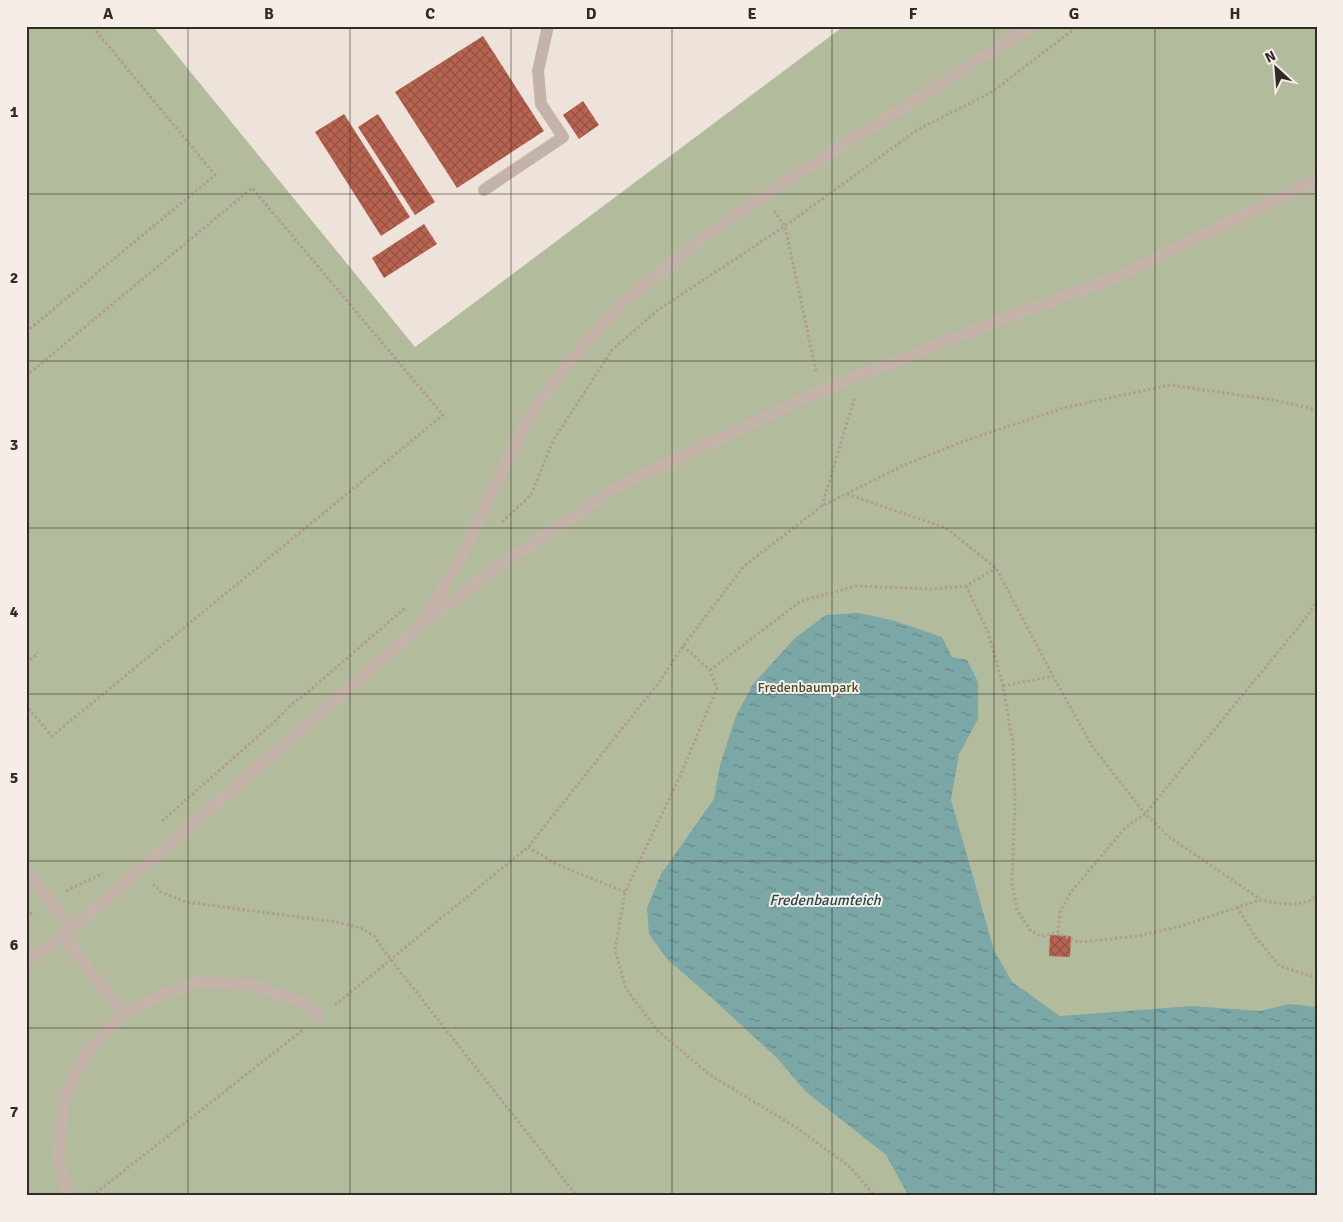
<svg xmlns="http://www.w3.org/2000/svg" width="1343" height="1222" font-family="Signika,sans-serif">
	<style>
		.green { fill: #b2bb9c }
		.water { fill: url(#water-ripples) }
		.building { fill: url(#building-cross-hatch) }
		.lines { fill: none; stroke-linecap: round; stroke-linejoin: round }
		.path { stroke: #b09d92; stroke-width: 3; stroke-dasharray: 2.5 2.5; stroke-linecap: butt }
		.lane { stroke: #c4b3a8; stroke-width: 12 }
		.grid { fill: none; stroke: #322a27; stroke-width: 1; stroke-opacity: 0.55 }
		.labels { text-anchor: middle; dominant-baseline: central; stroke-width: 4; stroke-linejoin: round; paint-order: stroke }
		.park-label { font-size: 14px; fill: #434d2e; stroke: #f6eee6 }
		.water-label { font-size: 15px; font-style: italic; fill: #224d4e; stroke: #f6eee6 }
		.neatline { fill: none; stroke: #322a27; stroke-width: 2 }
		.grid-label { font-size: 16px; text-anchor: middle; font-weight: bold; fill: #322a27 }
	</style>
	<defs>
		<pattern id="water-ripples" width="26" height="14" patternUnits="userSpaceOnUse" patternTransform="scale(1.25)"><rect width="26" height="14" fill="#7ca7a7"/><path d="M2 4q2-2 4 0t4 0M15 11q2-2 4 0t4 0" fill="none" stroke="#688"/></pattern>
		<pattern id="building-cross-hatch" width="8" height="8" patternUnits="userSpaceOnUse" patternTransform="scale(1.25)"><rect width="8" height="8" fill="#b7634f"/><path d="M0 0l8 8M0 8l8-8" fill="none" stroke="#955242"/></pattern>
	</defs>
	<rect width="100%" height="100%" fill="#eee3da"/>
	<path class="green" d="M 26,26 L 153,26 L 415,347 L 844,26 L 1317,26 L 1317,1196 L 26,1196 Z"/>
	<path class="water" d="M 859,613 L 895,621 L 942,637 L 952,657 L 967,660 L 978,682 L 978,719 L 959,754 L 951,800 L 994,950 L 1012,982 L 1060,1016 L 1192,1006 L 1260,1011 L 1289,1004 L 1317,1007 L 1317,1196 L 910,1196 L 908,1195 L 886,1155 L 805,1091 L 778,1059 L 713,999 L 667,959 L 649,934 L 647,908 L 661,874 L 714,799 L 720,765 L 736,716 L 753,684 L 795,638 L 826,615 Z"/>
	<path class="building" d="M 483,36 L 544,131 L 457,188 L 395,92 Z
		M 583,101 L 599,125 L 579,139 L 563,115 Z
		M 344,114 L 410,217 L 381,236 L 315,132 Z
		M 378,114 L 435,202 L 415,215 L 358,127 Z
		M 424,224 L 437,244 L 384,278 L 372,258 Z
		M 1050,935 L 1071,936 L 1070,957 L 1049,956 Z"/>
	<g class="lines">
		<path class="path" d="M 774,211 L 785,226 L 816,371
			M 26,332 L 215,175 L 92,26
			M 26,376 L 252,188 L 443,415 L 52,736 L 26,706
			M 847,494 L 946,528 L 996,568 L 1053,676 L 1092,746 L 1145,814 L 1168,836 L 1260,899
			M 822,506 L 854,399
			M 502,522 L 531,495 L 553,441 L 612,350 L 658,310 L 785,226 L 917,130 L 992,92 L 1078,26
			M 966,586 L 988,632 L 1003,686 L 1013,744 L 1015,802 L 1012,883 L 1017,910 L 1031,931 L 1040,936 L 1058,933 L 1078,942 L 1111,939 L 1138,936 L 1181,926 L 1260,900 L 1283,904 L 1295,904 L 1309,901 L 1317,896
			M 683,646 L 710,670 L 717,688 L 680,776 L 625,892 L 615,950 L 626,989 L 657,1030 L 710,1075 L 797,1128 L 850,1167 L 875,1196
			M 26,663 L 38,653
			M 710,670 L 801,601 L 856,586 L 930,589 L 966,586 L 996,568
			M 1003,686 L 1053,676
			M 162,821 L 273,723 L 291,705 L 309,691 L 405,608
			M 528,847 L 556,864 L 625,892
			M 153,884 L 161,892 L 186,902 L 336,922 L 361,928 L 374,936 L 391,960 L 577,1196
			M 66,891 L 103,873
			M 1237,907 L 1256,938 L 1280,966 L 1317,978
			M 26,917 L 34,911
			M 1058,933 L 1060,912 L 1071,892 L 1125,828 L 1145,814 L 1305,619 L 1317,601
			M 335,1005 L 528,847 L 660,681 L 683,646 L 744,566 L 822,506 L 904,465 L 962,442 L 1063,408 L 1170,385 L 1274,400 L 1317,410
			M 92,1196 L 304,1029"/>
		<path class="lane" d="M 484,190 L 563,137 L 541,104 L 538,71 L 548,26
			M 423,621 L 457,564 L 528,418 L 571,360 L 623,302 L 700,240 L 763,196 L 1032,26
			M 26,870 L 72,929
			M 63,936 L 123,1014 L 88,1051 L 64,1099 L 58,1157 L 69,1196
			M 26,962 L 72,929 L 418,628 L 498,567 L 616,488 L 820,391 L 998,321 L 1129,272 L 1317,180
			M 123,1014 L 140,1004 L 198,982 L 255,985 L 306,1004 L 320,1017"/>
	</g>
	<path class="grid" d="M 188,26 L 188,1196M 350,26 L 350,1196M 511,26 L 511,1196M 672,26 L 672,1196M 832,26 L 832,1196M 994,26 L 994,1196M 1155,26 L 1155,1196M 26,194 L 1317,194M 26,361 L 1317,361M 26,528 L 1317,528M 26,694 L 1317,694M 26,861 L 1317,861M 26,1028 L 1317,1028"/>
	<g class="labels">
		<g class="park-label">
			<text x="808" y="687">Fredenbaumpark</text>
		</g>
		<g class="water-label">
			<text x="825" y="900">Fredenbaumteich</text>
		</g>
	</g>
	<rect width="1343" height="1222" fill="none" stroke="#f6eee6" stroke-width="55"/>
	<g transform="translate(1276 68) rotate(334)" stroke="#f6eee6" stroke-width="4" paint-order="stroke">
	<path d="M0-4L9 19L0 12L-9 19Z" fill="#322a27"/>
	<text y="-8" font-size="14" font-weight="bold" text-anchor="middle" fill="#322a27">N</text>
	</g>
	<rect x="28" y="28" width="1288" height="1166" class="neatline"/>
	<g class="grid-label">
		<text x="108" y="19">A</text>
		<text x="269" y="19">B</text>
		<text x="430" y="19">C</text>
		<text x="591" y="19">D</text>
		<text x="752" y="19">E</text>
		<text x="913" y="19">F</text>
		<text x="1074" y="19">G</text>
		<text x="1235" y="19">H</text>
		<text x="14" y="117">1</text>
		<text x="14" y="283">2</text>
		<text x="14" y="450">3</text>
		<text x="14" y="617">4</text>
		<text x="14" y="783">5</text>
		<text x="14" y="950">6</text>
		<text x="14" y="1117">7</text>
	</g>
</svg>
